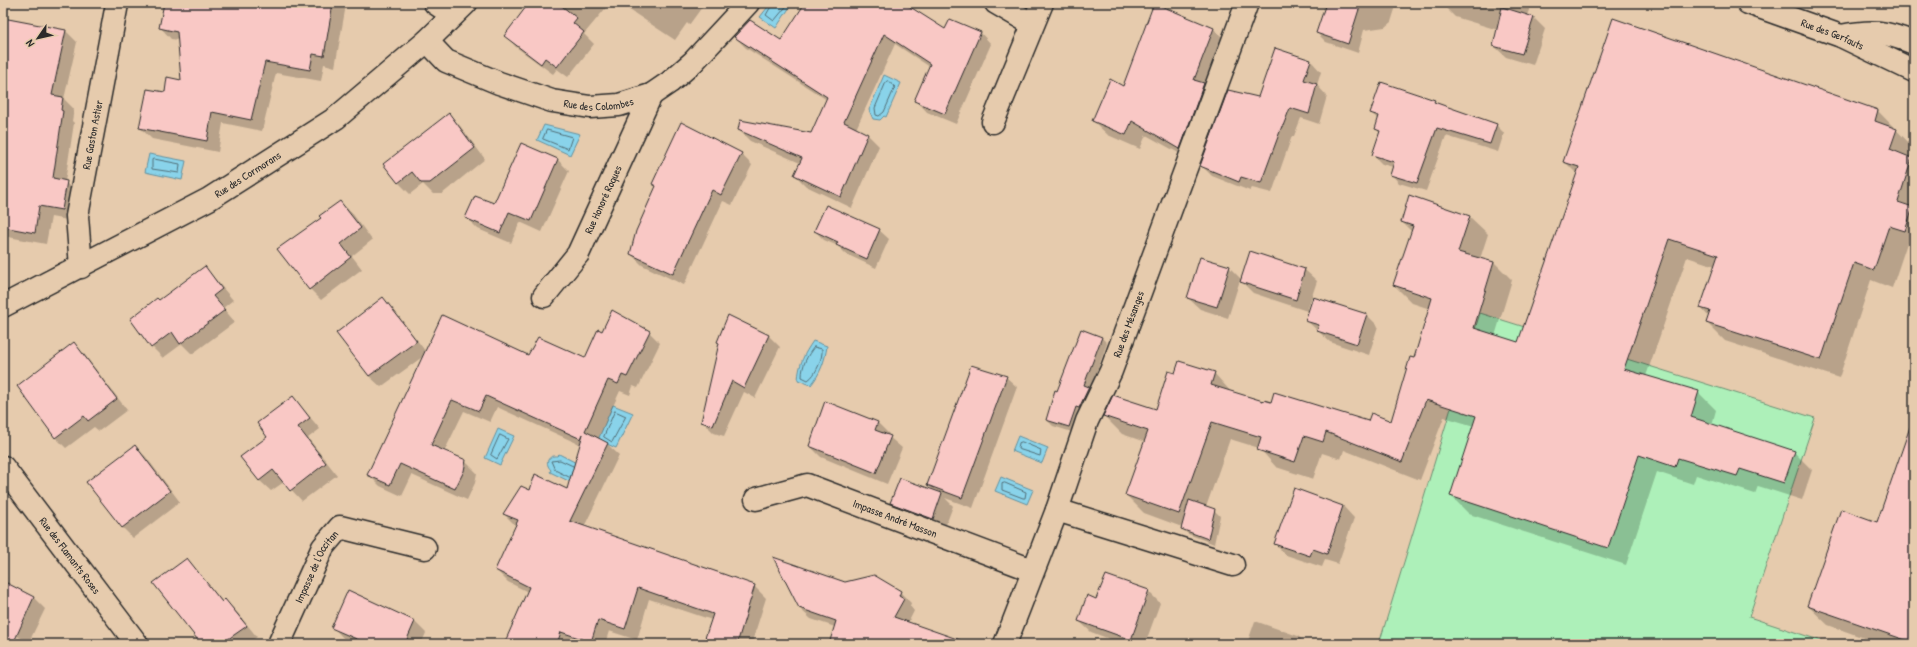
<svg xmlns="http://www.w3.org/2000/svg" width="1917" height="647" font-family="'Patrick Hand',sans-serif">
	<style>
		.green { fill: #adf0b9; stroke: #6c8e72 }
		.water { fill: #89d3ea; stroke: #63909e }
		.shadow { fill: #0003 }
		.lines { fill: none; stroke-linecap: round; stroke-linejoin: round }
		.shore { stroke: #516e77; stroke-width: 1 }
		.building { fill: #f9c8c5; stroke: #2b2b2b }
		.minor-casing { stroke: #2b2b2b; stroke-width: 25 }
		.minor { stroke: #e6cbad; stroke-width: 22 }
		.labels { text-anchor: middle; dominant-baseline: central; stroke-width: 3; stroke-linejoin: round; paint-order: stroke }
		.street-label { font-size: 11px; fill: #2b2b2b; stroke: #e6cbad }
	</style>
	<rect width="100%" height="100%" fill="#e6cbad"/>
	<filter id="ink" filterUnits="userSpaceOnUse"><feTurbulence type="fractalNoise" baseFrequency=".025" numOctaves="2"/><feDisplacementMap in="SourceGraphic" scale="8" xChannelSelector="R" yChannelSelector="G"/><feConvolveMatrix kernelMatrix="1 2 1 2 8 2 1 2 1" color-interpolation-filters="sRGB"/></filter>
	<g filter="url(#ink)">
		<path class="green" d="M 1480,313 L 1815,418 L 1749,617 L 1831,644 L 1379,644 Z"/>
		<path class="water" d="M 771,3 L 798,3 L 796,7 L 790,7 L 776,28 L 760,17 Z
			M 884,75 L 901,83 L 886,117 L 884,116 L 880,120 L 873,119 L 869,110 Z
			M 544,125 L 580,134 L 570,155 L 537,140 Z
			M 149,154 L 186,161 L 182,180 L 145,172 Z
			M 813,341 L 827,346 C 825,361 820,374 811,385 L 798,380 C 799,364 804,354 813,341 Z
			M 613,405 L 633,413 L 616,448 L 598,440 Z
			M 498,429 L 514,436 L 500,465 L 485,458 Z
			M 1018,436 L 1048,448 L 1042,463 L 1012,451 Z
			M 559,454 L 592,471 L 583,488 L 550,472 L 551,470 C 544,463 548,455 557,456 Z
			M 1001,477 L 1033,490 L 1027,504 L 995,491 Z"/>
		<path class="shadow" d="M 165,3 L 344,3 L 346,5 L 335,67 L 324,64 L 321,81 L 276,73 L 262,131 L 223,123 L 218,152 L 152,139 L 140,128 L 166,93 L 182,81 L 179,40 L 171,39 L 160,27 Z
			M 531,3 L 610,3 L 584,34 L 594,44 L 568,77 L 557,69 L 553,74 L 516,47 L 505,35 Z
			M 619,3 L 705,3 L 689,25 L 687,23 L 675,40 Z
			M 806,3 L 909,3 L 911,6 L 910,8 L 946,31 L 980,32 L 991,44 L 956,124 L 927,112 L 916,100 L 930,67 L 895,44 L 856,129 L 868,135 L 879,146 L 852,208 L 806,186 L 795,175 L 800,163 L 750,141 L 739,130 L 812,134 L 827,100 L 746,48 L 735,37 L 782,41 Z
			M 1155,3 L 1213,28 L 1228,43 L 1195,162 L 1146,135 L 1140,149 L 1108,135 L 1093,121 L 1124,87 Z
			M 1327,3 L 1397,3 L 1391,22 L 1385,27 L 1364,30 L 1358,53 L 1326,42 L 1317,33 Z
			M 1444,3 L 1532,3 L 1527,15 L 1533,17 L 1545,29 L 1533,65 L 1506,57 L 1494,46 L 1498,30 L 1455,17 L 1443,5 Z
			M 3,19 L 66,31 L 77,42 L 64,99 L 74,109 L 72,121 L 74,123 L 65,182 L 78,194 L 73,221 L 51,217 L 46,244 L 3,236 Z
			M 1311,61 L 1321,72 L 1317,85 L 1327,96 L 1319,124 L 1301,118 L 1294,136 L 1292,136 L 1272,193 L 1252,188 L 1250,191 L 1212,176 L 1201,165 L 1259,98 Z
			M 1434,101 L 1439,105 L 1496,125 L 1504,133 L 1498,152 L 1446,136 L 1426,191 L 1399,183 L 1391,174 L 1393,167 L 1382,164 L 1373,155 L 1380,133 L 1376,129 L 1379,120 L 1371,113 Z
			M 1878,111 L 1914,148 L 1911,158 L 1914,161 L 1914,246 L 1907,243 L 1892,288 L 1871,280 L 1839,378 L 1725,341 L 1707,323 L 1709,317 L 1701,308 L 1715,266 L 1687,257 L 1646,376 L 1698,392 L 1716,410 L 1712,425 L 1794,452 L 1812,470 L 1802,500 L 1758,486 L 1755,494 L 1696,475 L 1693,484 L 1657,472 L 1626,565 L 1469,514 L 1451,496 L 1474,426 L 1444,417 L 1420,480 L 1344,450 L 1341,459 L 1322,453 L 1313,479 L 1276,467 L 1259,448 L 1230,439 L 1206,507 L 1214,510 L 1220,516 L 1214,544 L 1188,534 L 1182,529 L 1182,527 L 1144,513 L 1126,495 L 1145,442 L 1122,434 L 1104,416 L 1157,411 L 1176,374 L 1214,373 L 1232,393 L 1264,403 L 1368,422 L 1392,422 L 1430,309 L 1412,303 L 1394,285 L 1412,232 L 1402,222 L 1470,217 L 1488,234 L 1480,259 L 1494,262 L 1512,280 L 1495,336 L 1519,343 L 1577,174 L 1564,161 Z
			M 449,114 L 460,126 L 485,159 L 442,194 L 433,194 L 423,184 L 410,194 L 399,183 Z
			M 522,144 L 558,160 L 569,171 L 542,232 L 520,222 L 511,243 L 478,229 L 466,217 L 494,205 Z
			M 741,154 L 752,165 L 732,205 L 723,201 L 684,285 L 642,265 L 631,254 L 656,187 L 653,184 Z
			M 340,202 L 352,213 L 372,240 L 352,256 L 362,269 L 321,300 L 310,289 L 322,219 Z
			M 879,230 L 889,239 L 876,268 L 846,254 L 838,246 L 824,240 L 815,231 Z
			M 1251,252 L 1305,270 L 1317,281 L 1307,311 L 1253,293 L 1240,280 L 1228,318 L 1200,309 L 1188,298 L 1229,267 L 1242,280 Z
			M 205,267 L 233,300 L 223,308 L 235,322 L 192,354 L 182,344 L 163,358 L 152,347 L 159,302 Z
			M 383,298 L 394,310 L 426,352 L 586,360 L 602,332 L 649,332 L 660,343 L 638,388 L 633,386 L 630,395 L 620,391 L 598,439 L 607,444 L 619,455 L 584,527 L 754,586 L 766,598 L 753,639 L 759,644 L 704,644 L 712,620 L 649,599 L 637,640 L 609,631 L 605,644 L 505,644 L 528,592 L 508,582 L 496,570 L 516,526 L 504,514 L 530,492 L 567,490 L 581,445 L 497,407 L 490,422 L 464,411 L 444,452 L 465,461 L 477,473 L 475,483 L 467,500 L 412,475 L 402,496 L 380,486 L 368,474 L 425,355 L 381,387 L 369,376 Z
			M 1367,315 L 1378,326 L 1369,355 L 1330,342 L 1307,321 Z
			M 768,335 L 780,347 L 755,398 L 744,392 L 724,436 L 714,433 L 703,422 L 720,344 L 718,342 Z
			M 1102,338 L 1107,343 L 1075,433 L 1053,426 L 1047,420 L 1058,392 Z
			M 74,343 L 84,354 L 127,410 L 99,431 L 94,427 L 66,448 L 56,438 Z
			M 1006,377 L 1017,387 L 973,508 L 945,498 L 953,506 L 944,530 L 903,514 L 891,503 L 935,492 L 928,485 Z
			M 293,397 L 320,429 L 308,438 L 337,475 L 302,501 L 284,482 L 271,491 L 260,481 L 268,437 Z
			M 826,403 L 878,423 L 889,434 L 888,436 L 902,448 L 887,484 L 821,457 L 810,446 Z
			M 1914,419 L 1914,644 L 1881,644 L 1828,625 L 1808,606 L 1877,523 Z
			M 135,446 L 146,457 L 180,502 L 133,538 L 122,527 Z
			M 1343,506 L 1354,518 L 1338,564 L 1325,560 L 1322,567 L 1286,555 L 1275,544 Z
			M 187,559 L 223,602 L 225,600 L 236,611 L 257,637 L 247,644 L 203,644 Z
			M 3,574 L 7,578 L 5,583 L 34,598 L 45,609 L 29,642 L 3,629 Z
			M 845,583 L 900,592 L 911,603 L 910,606 L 914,611 L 908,623 L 973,644 L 830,644 L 835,627 L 811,619 L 799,608 Z
			M 1148,591 L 1160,603 L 1145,644 L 1123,644 L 1091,632 L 1079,621 L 1097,600 Z
			M 1255,621 L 1298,636 L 1306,644 L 1247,644 Z
			M 415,622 L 426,633 L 421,644 L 355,644 L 344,639 L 333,627 Z
			M 459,641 L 465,644 L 458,644 Z"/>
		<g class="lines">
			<path class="shore" d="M 773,3 L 766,15 L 774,21 L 789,3
				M 888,81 L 895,87 L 884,112 L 879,116 L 876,115 L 875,108 L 886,82 Z
				M 547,130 L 572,137 L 568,149 L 543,139 Z
				M 154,159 L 180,164 L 179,173 L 152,169 L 152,160 Z
				M 814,347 L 822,349 C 823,358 816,375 808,380 L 802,377 C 802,365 807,356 814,347 Z
				M 615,411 L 626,416 L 612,442 L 604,437 Z
				M 500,435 L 508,439 L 497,459 L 491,455 Z
				M 1022,442 L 1041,450 L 1040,456 L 1018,449 L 1019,443 Z
				M 569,477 L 555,470 L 551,461 L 560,460 L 573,466
				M 1005,483 L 1026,492 L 1025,498 L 1023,498 L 1002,490 L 1002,484 Z"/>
		</g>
		<path class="building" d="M 164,3 L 333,3 L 324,56 L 313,54 L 310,70 L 265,62 L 251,120 L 212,112 L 207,141 L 139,128 L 147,89 L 165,92 L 167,77 L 181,80 L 177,32 L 159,28 Z
			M 529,3 L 558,3 L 577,18 L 573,23 L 584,32 L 557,67 L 545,58 L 541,64 L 504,36 Z
			M 805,3 L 904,3 L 945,29 L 950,19 L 981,32 L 945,114 L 914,101 L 930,64 L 884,34 L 844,122 L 868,134 L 841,197 L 794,175 L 802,158 L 738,130 L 740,120 L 811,133 L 827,97 L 734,37 L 750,20 L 781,40 Z
			M 1154,3 L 1214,28 L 1194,80 L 1204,83 L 1180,149 L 1132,121 L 1126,135 L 1092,121 L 1110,79 L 1123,86 Z
			M 1326,3 L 1361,3 L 1348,44 L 1316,33 Z
			M 1502,7 L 1534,17 L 1522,54 L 1493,46 Z
			M 3,18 L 66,30 L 52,95 L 63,97 L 61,110 L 63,111 L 53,178 L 67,181 L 62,210 L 39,206 L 35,233 L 3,227 Z
			M 1613,18 L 1878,110 L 1875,121 L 1897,129 L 1890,149 L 1912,158 L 1898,202 L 1913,207 L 1905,231 L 1889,226 L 1874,270 L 1854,263 L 1821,360 L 1706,323 L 1710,311 L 1700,308 L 1718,255 L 1669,239 L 1624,369 L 1699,391 L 1691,417 L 1795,451 L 1784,483 L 1740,469 L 1737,476 L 1678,458 L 1675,467 L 1639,455 L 1608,548 L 1450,496 L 1476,416 L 1426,400 L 1402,462 L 1326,432 L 1323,442 L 1304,436 L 1295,462 L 1257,450 L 1261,437 L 1212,422 L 1179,514 L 1125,495 L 1148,431 L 1103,416 L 1113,395 L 1156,409 L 1168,371 L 1175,373 L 1179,361 L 1215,372 L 1211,385 L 1263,401 L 1264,400 L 1271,402 L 1274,392 L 1368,421 L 1371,413 L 1391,421 L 1410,357 L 1414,358 L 1432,298 L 1393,285 L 1413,226 L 1401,222 L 1409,195 L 1470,216 L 1458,252 L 1494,262 L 1474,328 L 1518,342 L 1579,167 L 1563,162 Z
			M 1275,48 L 1311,60 L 1304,80 L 1317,84 L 1309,114 L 1290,108 L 1283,126 L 1282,126 L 1261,183 L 1241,177 L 1239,182 L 1200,166 L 1228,90 L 1258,97 Z
			M 1381,82 L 1435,100 L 1434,102 L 1497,124 L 1490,144 L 1437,128 L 1417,183 L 1390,175 L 1394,162 L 1372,155 L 1380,131 L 1375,129 L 1379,116 L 1370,113 Z
			M 449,113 L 475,148 L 430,183 L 421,183 L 412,172 L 398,183 L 383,164 Z
			M 681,122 L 742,153 L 721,195 L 712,190 L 673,274 L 630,254 L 636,231 L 656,186 L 652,184 Z
			M 521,143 L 558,159 L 531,221 L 509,212 L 500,233 L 465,218 L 475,196 L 494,203 Z
			M 340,201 L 361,228 L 341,244 L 351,257 L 309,290 L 277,249 L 321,218 L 319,216 Z
			M 826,205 L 880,229 L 867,259 L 836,245 L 838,242 L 814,231 Z
			M 1250,251 L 1305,269 L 1296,300 L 1240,282 Z
			M 1200,257 L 1230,266 L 1217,307 L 1187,298 Z
			M 205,266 L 222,289 L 213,296 L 225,310 L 180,344 L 172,332 L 151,348 L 130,319 L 157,298 L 159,300 Z
			M 383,297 L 417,341 L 369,376 L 336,333 Z
			M 1313,297 L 1367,314 L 1357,344 L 1317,331 L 1319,325 L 1305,321 Z
			M 612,310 L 650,331 L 627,377 L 622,375 L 618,384 L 608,380 L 585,431 L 608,443 L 570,521 L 755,585 L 737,644 L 703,644 L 713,614 L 638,588 L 625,629 L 598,620 L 591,642 L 561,632 L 557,644 L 504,644 L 529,587 L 495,570 L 518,520 L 503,514 L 521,486 L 530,490 L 535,474 L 567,489 L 583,434 L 581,439 L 486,396 L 479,411 L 452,400 L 431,445 L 466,460 L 464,471 L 455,489 L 400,464 L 390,485 L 367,475 L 442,315 L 528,355 L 538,337 L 585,358 L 598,329 L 602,331 Z
			M 728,315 L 769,335 L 744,388 L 732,381 L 713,426 L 701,422 L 719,343 L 717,342 Z
			M 1081,329 L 1102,337 L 1084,385 L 1089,387 L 1079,408 L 1076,407 L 1069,427 L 1046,420 L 1055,390 L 1057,391 Z
			M 74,342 L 117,399 L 88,421 L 84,416 L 55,438 L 17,386 Z
			M 971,365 L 1007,376 L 962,498 L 927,485 Z
			M 293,396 L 310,418 L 298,427 L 326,463 L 290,491 L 273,470 L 259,481 L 240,457 L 267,437 L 257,423 Z
			M 825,401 L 878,422 L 875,430 L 891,436 L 876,473 L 809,446 Z
			M 1910,427 L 1914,428 L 1914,643 L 1807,606 L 1841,509 L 1877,522 Z
			M 135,445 L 170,491 L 122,528 L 86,482 Z
			M 900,478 L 942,493 L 933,519 L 890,503 Z
			M 1294,488 L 1343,506 L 1327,554 L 1313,549 L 1310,556 L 1274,544 Z
			M 1189,500 L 1215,509 L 1208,539 L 1181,529 Z
			M 773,557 L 845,582 L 874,575 L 901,591 L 899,596 L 904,599 L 894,617 L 960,640 L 959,644 L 829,644 L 836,621 L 799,608 Z
			M 187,558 L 222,602 L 225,599 L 247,626 L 221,644 L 201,644 L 153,583 Z
			M 1106,575 L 1149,590 L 1131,640 L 1078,621 L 1087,595 L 1096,599 Z
			M 3,581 L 34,597 L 13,644 L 3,644 Z
			M 348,590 L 415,621 L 405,644 L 368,644 L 331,628 Z"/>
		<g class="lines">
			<g class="minor-casing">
				<g id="minor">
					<path d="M 435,3 L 453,15"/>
					<path d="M 996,3 L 1032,24"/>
					<path id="s1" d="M 1748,3 L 1841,36 L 1914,71"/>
					<path d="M 1841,36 C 1872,30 1884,31 1914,43"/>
					<path id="s2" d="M 427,41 L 446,61 L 499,83 L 552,101 L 590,107 L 619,105 L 651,95 L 670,82 L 693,62 L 748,3"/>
					<path d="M 993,122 L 1042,3"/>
					<path id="s3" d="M 81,267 L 77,216 L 117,4"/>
					<path id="s4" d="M 544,296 L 578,254 L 651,95"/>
					<path id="s5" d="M 3,306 L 209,199 L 336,118 L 427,41 L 466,3"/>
					<path id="s6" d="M 3,467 L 137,644"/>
					<path id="s7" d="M 756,499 L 807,485 L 1032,570"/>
					<path d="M 1057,510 L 1233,565"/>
					<path id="s8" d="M 279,644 L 323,547 L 340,527 L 425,548"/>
					<path id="s9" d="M 1005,644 L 1057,510 L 1087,421 L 1111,371 L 1247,3"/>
				</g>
			</g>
			<use href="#minor" class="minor"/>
		</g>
	</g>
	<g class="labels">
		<g class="street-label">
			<text stroke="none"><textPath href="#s1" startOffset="90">Rue des Gerfauts</textPath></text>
			<text stroke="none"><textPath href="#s2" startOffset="188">Rue des Colombes</textPath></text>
			<text stroke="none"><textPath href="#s3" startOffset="134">Rue Gaston Astier</textPath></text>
			<text stroke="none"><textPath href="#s5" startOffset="278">Rue des Cormorans</textPath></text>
			<text stroke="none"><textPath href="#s4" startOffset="114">Rue Honoré Roques</textPath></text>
			<text stroke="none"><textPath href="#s9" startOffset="343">Rue des Mésanges</textPath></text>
			<text stroke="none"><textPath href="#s7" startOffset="147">Impasse André Masson</textPath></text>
			<text stroke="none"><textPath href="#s6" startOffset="111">Rue des Flamants Roses</textPath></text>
			<text stroke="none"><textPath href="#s8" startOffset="86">Impasse de l'Occitan</textPath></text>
		</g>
	</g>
	<rect width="1917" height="647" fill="none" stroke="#e6cbad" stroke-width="16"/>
	<rect x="8" y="8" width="1901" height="631" fill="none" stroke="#2b2b2b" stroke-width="1.5" filter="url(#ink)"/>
	<g transform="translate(38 38) rotate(236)" stroke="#e6cbad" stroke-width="3" paint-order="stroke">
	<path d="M0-3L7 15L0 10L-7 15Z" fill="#2b2b2b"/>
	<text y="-6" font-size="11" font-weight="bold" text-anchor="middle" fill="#2b2b2b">N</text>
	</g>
</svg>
